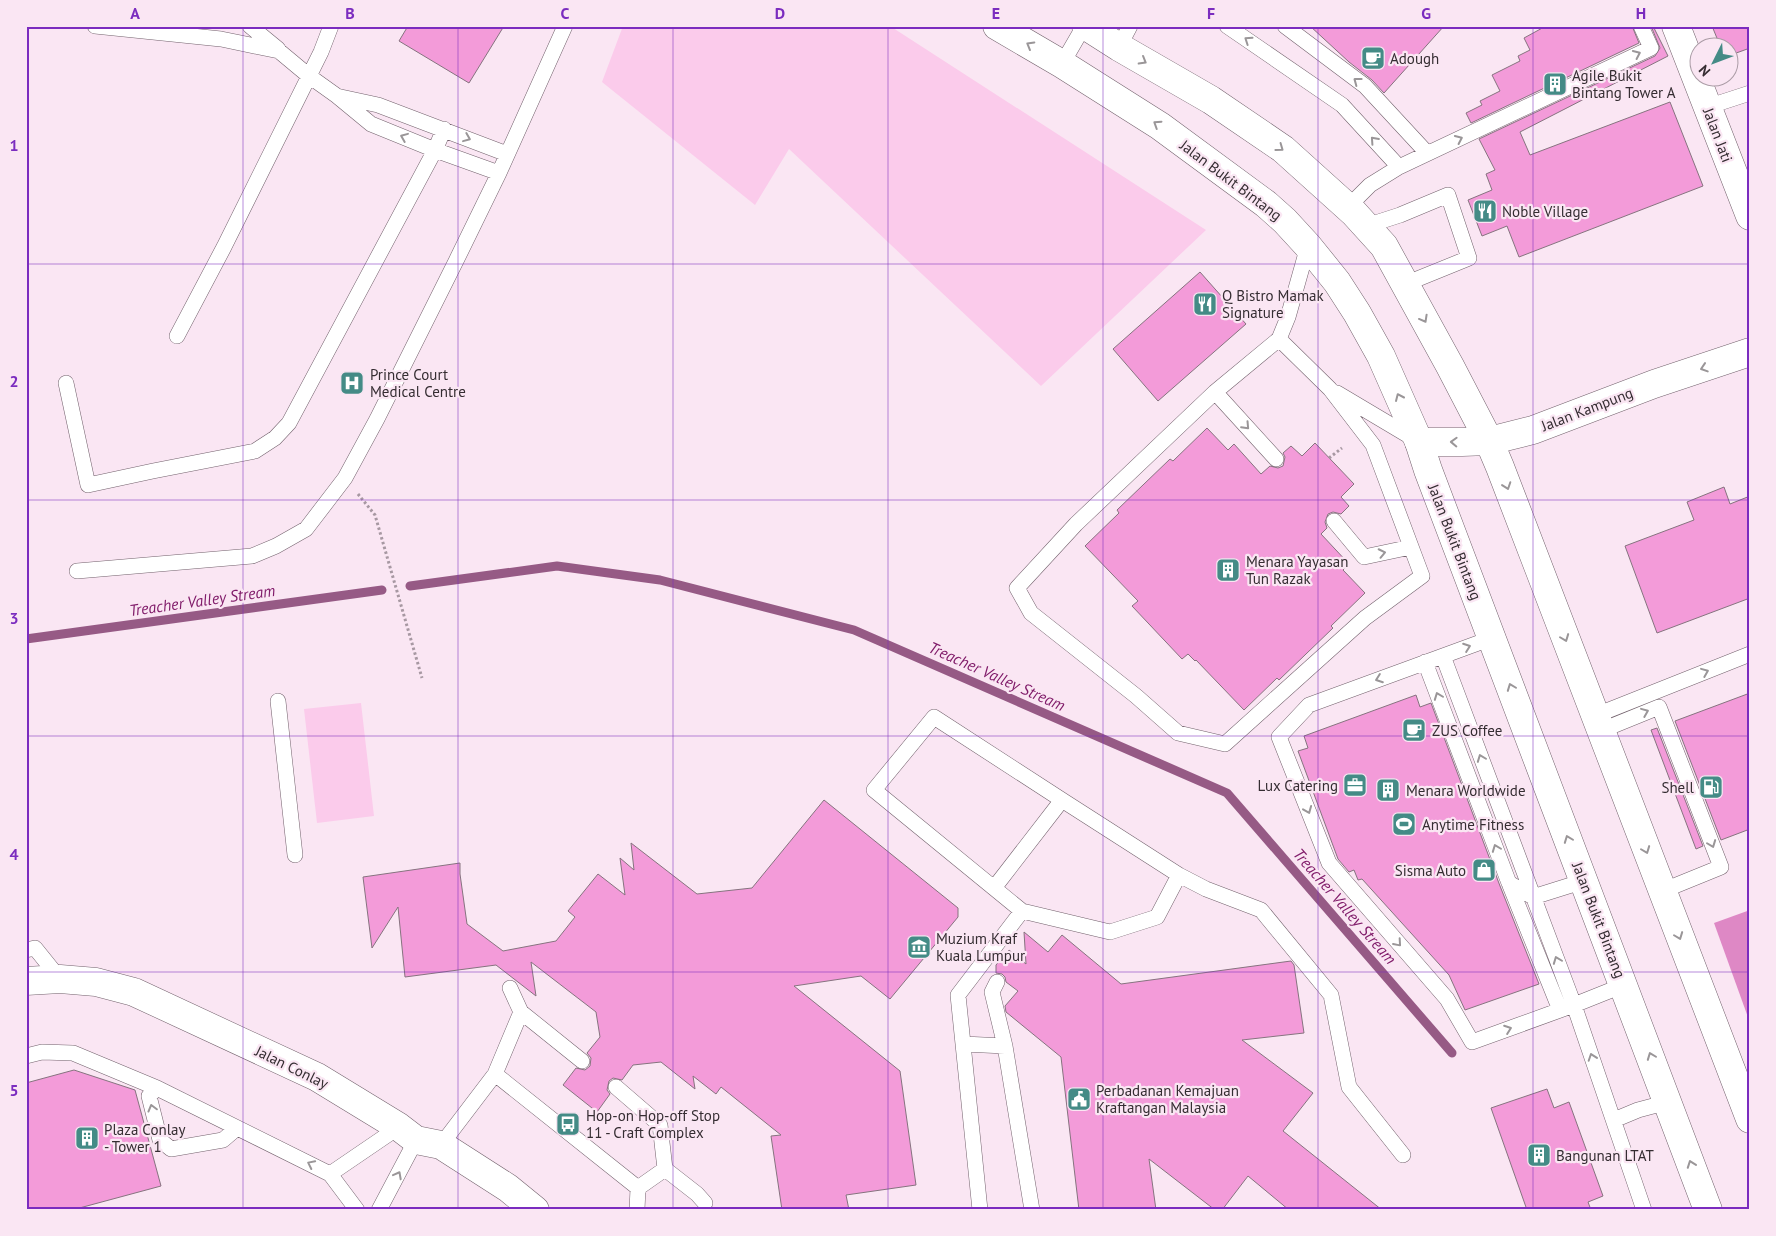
<svg xmlns="http://www.w3.org/2000/svg" width="1776" height="1236" font-family="'PT Sans',sans-serif">
	<style>
		.green { fill: #fbcbeb }
		.forest { fill: #de88c5 }
		.lines { fill: none; stroke-linecap: round; stroke-linejoin: round }
		.stream { stroke: #965a85; stroke-width: 9 }
		.building { fill: #f39bd9; stroke: #86737f }
		.lane-casing { stroke: #73626d; stroke-width: 16 }
		.street-casing { stroke: #73626d; stroke-width: 29 }
		.secondary-casing { stroke: #73626d; stroke-width: 29 }
		.path { stroke: #a798a2; stroke-width: 3; stroke-dasharray: 2.5 2.5; stroke-linecap: butt }
		.lane { stroke: #fff; stroke-width: 15 }
		.street { stroke: #fff; stroke-width: 28 }
		.secondary { stroke: #fff; stroke-width: 28 }
		.oneway { stroke: #9a9698 }
		.grid { fill: none; stroke: #7b2cbf; stroke-width: 1; stroke-opacity: 0.55 }
		.labels { text-anchor: middle; dominant-baseline: central; stroke-width: 4.5; stroke-linejoin: round; paint-order: stroke }
		.poi-label { font-size: 15px; fill: #352d32; stroke: #fae6f3; text-anchor: start }
		.street-label { font-size: 15px; fill: #352d32; stroke: #fae6f3 }
		.water-label { font-size: 16px; font-style: italic; fill: #811c6a; stroke: #fae6f3 }
		.neatline { fill: none; stroke: #7b2cbf; stroke-width: 2 }
		.grid-label { font-size: 16px; text-anchor: middle; font-weight: bold; fill: #7b2cbf }
	</style>
	<rect width="100%" height="100%" fill="#fae6f3"/>
	<path class="green" d="M 623,26 L 890,26 L 1206,230 L 1041,386 L 789,149 L 755,205 L 602,82 Z
		M 361,703 L 374,816 L 317,823 L 304,709 Z"/>
	<path class="forest" d="M 1750,910 L 1750,1020 L 1749,1020 L 1714,923 Z"/>
	<g class="lines">
		<path class="stream" d="M 410,586 L 557,566 L 660,580 L 854,630 L 1227,793 L 1452,1053
			M 26,639 L 382,590"/>
	</g>
	<path class="building" d="M 408,26 L 504,26 L 469,83 L 399,41 Z
		M 1310,26 L 1444,26 L 1384,93 L 1372,80 L 1349,62 Z
		M 1546,26 L 1632,26 L 1639,43 L 1471,123 L 1466,113 L 1482,105 L 1480,101 L 1500,91 L 1492,75 L 1520,61 L 1518,56 L 1530,50 L 1524,38 Z
		M 1651,26 L 1653,26 L 1668,56 L 1520,132 L 1530,155 L 1670,102 L 1703,186 L 1519,257 L 1507,226 L 1482,236 L 1468,200 L 1492,190 L 1486,174 L 1495,170 L 1479,139 L 1655,56 L 1660,48 Z
		M 1712,26 L 1750,26 L 1750,48 L 1728,56 L 1728,48 L 1721,48 Z
		M 1200,272 L 1246,324 L 1158,401 L 1113,349 Z
		M 1207,428 L 1228,450 L 1234,444 L 1261,474 L 1270,466 L 1278,468 L 1283,466 L 1285,457 L 1283,453 L 1291,446 L 1302,456 L 1315,443 L 1354,484 L 1341,497 L 1349,506 L 1341,514 L 1333,512 L 1328,514 L 1325,522 L 1327,528 L 1321,534 L 1349,564 L 1343,570 L 1365,593 L 1331,626 L 1333,628 L 1279,680 L 1277,678 L 1244,710 L 1196,660 L 1195,661 L 1188,654 L 1182,659 L 1132,606 L 1138,601 L 1085,546 L 1119,513 L 1117,510 L 1170,459 L 1173,461 Z
		M 1724,487 L 1730,504 L 1750,496 L 1750,598 L 1657,633 L 1625,546 L 1694,520 L 1687,502 Z
		M 1750,693 L 1750,829 L 1721,840 L 1675,721 Z
		M 1416,695 L 1420,707 L 1431,703 L 1500,886 L 1539,984 L 1465,1010 L 1449,975 L 1362,879 L 1358,880 L 1354,870 L 1349,872 L 1338,859 L 1298,751 L 1308,748 L 1304,736 Z
		M 1657,728 L 1703,846 L 1696,849 L 1651,730 Z
		M 824,800 L 958,908 L 958,917 L 890,999 L 861,976 L 794,986 L 900,1071 L 916,1185 L 846,1195 L 849,1210 L 782,1210 L 771,1136 L 781,1135 L 721,1087 L 716,1094 L 693,1076 L 695,1089 L 661,1062 L 633,1065 L 622,1080 L 613,1078 L 609,1081 L 607,1090 L 610,1094 L 597,1112 L 563,1085 L 576,1068 L 585,1070 L 590,1066 L 591,1058 L 587,1053 L 600,1037 L 596,1012 L 531,962 L 536,996 L 496,965 L 405,977 L 398,907 L 372,948 L 363,877 L 460,863 L 460,874 L 467,924 L 503,951 L 556,941 L 575,917 L 568,911 L 598,874 L 625,895 L 620,858 L 634,870 L 631,843 L 697,894 L 752,888 Z
		M 1024,932 L 1048,952 L 1062,935 L 1121,984 L 1291,961 L 1294,965 L 1304,1033 L 1242,1040 L 1313,1093 L 1283,1131 L 1382,1210 L 1289,1210 L 1248,1176 L 1222,1210 L 1215,1210 L 1149,1159 L 1156,1210 L 1079,1210 L 1061,1057 L 1006,1012 L 1005,1006 L 1018,991 L 1006,982 L 1005,977 L 1002,974 L 996,973 L 996,965 L 1009,950 L 1026,964 Z
		M 74,1070 L 135,1090 L 161,1186 L 72,1210 L 26,1210 L 26,1083 Z
		M 1547,1089 L 1554,1108 L 1569,1102 L 1603,1196 L 1588,1202 L 1591,1210 L 1527,1210 L 1491,1108 Z"/>
	<g class="lines">
		<g class="lane-casing">
			<path id="lane" d="M 95,26 L 221,39 L 279,51 L 309,76 L 337,96 L 371,124 L 435,150 L 499,173
				M 250,26 L 278,49
				M 1227,26 L 1342,105 L 1399,167 L 1370,185 L 1348,207
				M 1285,26 L 1365,86 L 1427,153
				M 1119,47 L 1130,26
				M 1062,64 L 1084,26
				M 341,97 L 378,105 L 507,154
				M 1707,107 L 1750,93
				M 1399,167 L 1651,48 L 1641,26
				M 1366,226 L 1400,215 L 1448,195 L 1469,258 L 1405,284
				M 177,336 L 224,247 L 321,52 L 331,26
				M 1279,339 L 1330,389 L 1373,445 L 1422,576 L 1365,618 L 1225,744 L 1178,733 L 1136,696 L 1031,613 L 1017,588 L 1076,524 L 1215,392 Z
				M 1279,339 L 1288,317 L 1308,246
				M 66,383 L 88,485 L 153,471 L 255,451 L 275,438 L 289,423 L 435,150 L 444,129
				M 1215,392 L 1276,459
				M 1337,393 L 1416,440
				M 1334,521 L 1364,557 L 1411,547
				M 77,571 L 252,556 L 276,546 L 306,529 L 345,478 L 377,419 L 456,261 L 499,173 L 565,26
				M 1492,638 L 1309,705 L 1279,737 L 1329,863 L 1447,999 L 1472,1042 L 1574,1005 L 1624,985
				M 1443,656 L 1574,1005 L 1644,1210
				M 1425,662 L 1509,883 L 1533,897 L 1584,881
				M 278,701 L 295,855
				M 1594,716 L 1750,654
				M 1600,731 L 1659,707 L 1721,867 L 1662,891
				M 1062,800 L 1179,875 L 1206,889 L 1261,910 L 1331,995 L 1349,1087 L 1403,1155
				M 1509,883 L 1560,1010
				M 994,888 L 1062,800 L 934,717 L 874,790 L 1022,911 L 1110,932 L 1157,917 L 1179,875
				M 26,950 L 35,948 L 60,979
				M 997,982 L 992,992 L 1005,1046 L 1032,1210
				M 510,988 L 521,1012
				M 963,1044 L 1005,1046
				M 26,1056 L 42,1052 L 73,1053 L 157,1088 L 330,1174 L 357,1210
				M 495,1074 L 521,1012 L 582,1061
				M 616,1087 L 660,1125 L 665,1169
				M 157,1088 L 149,1096 L 160,1140 L 171,1149 L 223,1140 L 237,1128
				M 1614,1120 L 1638,1110 L 1668,1102
				M 441,1145 L 495,1074 L 638,1188
				M 330,1174 L 399,1127
				M 379,1210 L 416,1140
				M 637,1210 L 638,1188 L 665,1169 L 697,1194 L 705,1203
				M 980,1210 L 958,995 L 1022,911"/>
		</g>
		<g class="street-casing">
			<path id="street" d="M 1676,26 L 1750,216
				M 1419,442 L 1462,442 L 1489,441 L 1533,430 L 1654,384 L 1750,352"/>
		</g>
		<g class="secondary-casing">
			<path id="secondary" d="M 997,26 L 1062,64 L 1160,126 L 1266,204 L 1285,221 L 1308,246 L 1337,282 L 1357,313 L 1381,356 L 1419,442 L 1428,470 L 1708,1210
				M 1086,26 L 1119,47 L 1211,100 L 1283,149 L 1354,213 L 1384,246 L 1450,366 L 1489,441 L 1500,467 L 1750,1119
				M 26,981 L 60,979 L 96,982 L 134,992 L 317,1077 L 399,1127 L 416,1140 L 441,1145 L 508,1188 L 535,1210"/>
		</g>
		<path class="path" d="M 1329,458 L 1342,448
			M 358,494 L 375,515 L 422,678"/>
		<use href="#lane" class="lane"/>
		<use href="#street" class="street"/>
		<use href="#secondary" class="secondary"/>
	</g>
	<defs><path id="oneway-chevron" d="M-2-3.5L2.5 0L-2 3.5" fill="none" stroke-width="1.6" stroke-linecap="round" stroke-linejoin="round" transform="scale(1.25)"/></defs>
	<g class="oneway">
		<use href="#oneway-chevron" transform="translate(1248 40) rotate(-146)"/>
		<use href="#oneway-chevron" transform="translate(1030 45) rotate(-150)"/>
		<use href="#oneway-chevron" transform="translate(1637 54) rotate(-25)"/>
		<use href="#oneway-chevron" transform="translate(1143 61) rotate(30)"/>
		<use href="#oneway-chevron" transform="translate(1357 81) rotate(-143)"/>
		<use href="#oneway-chevron" transform="translate(1157 124) rotate(-147)"/>
		<use href="#oneway-chevron" transform="translate(404 137) rotate(-158)"/>
		<use href="#oneway-chevron" transform="translate(467 138) rotate(22)"/>
		<use href="#oneway-chevron" transform="translate(1459 139) rotate(-25)"/>
		<use href="#oneway-chevron" transform="translate(1374 140) rotate(-132)"/>
		<use href="#oneway-chevron" transform="translate(1280 148) rotate(36)"/>
		<use href="#oneway-chevron" transform="translate(1424 319) rotate(61)"/>
		<use href="#oneway-chevron" transform="translate(1704 368) rotate(162)"/>
		<use href="#oneway-chevron" transform="translate(1399 397) rotate(-114)"/>
		<use href="#oneway-chevron" transform="translate(1246 426) rotate(47)"/>
		<use href="#oneway-chevron" transform="translate(1454 442) rotate(-178)"/>
		<use href="#oneway-chevron" transform="translate(1507 486) rotate(71)"/>
		<use href="#oneway-chevron" transform="translate(1382 553) rotate(-12)"/>
		<use href="#oneway-chevron" transform="translate(1565 638) rotate(69)"/>
		<use href="#oneway-chevron" transform="translate(1467 647) rotate(-20)"/>
		<use href="#oneway-chevron" transform="translate(1705 672) rotate(-22)"/>
		<use href="#oneway-chevron" transform="translate(1379 679) rotate(160)"/>
		<use href="#oneway-chevron" transform="translate(1511 687) rotate(-111)"/>
		<use href="#oneway-chevron" transform="translate(1438 696) rotate(-111)"/>
		<use href="#oneway-chevron" transform="translate(1645 712) rotate(-22)"/>
		<use href="#oneway-chevron" transform="translate(1481 758) rotate(-111)"/>
		<use href="#oneway-chevron" transform="translate(1308 810) rotate(68)"/>
		<use href="#oneway-chevron" transform="translate(1568 839) rotate(-111)"/>
		<use href="#oneway-chevron" transform="translate(1712 844) rotate(69)"/>
		<use href="#oneway-chevron" transform="translate(1496 848) rotate(-111)"/>
		<use href="#oneway-chevron" transform="translate(1646 850) rotate(69)"/>
		<use href="#oneway-chevron" transform="translate(1679 936) rotate(69)"/>
		<use href="#oneway-chevron" transform="translate(1398 943) rotate(49)"/>
		<use href="#oneway-chevron" transform="translate(1557 960) rotate(-111)"/>
		<use href="#oneway-chevron" transform="translate(1508 1029) rotate(-20)"/>
		<use href="#oneway-chevron" transform="translate(1651 1056) rotate(-111)"/>
		<use href="#oneway-chevron" transform="translate(1592 1057) rotate(-109)"/>
		<use href="#oneway-chevron" transform="translate(152 1108) rotate(-105)"/>
		<use href="#oneway-chevron" transform="translate(311 1164) rotate(-154)"/>
		<use href="#oneway-chevron" transform="translate(1691 1164) rotate(-110)"/>
		<use href="#oneway-chevron" transform="translate(398 1175) rotate(-62)"/>
	</g>
	<path class="grid" d="M 243,26 L 243,1210M 458,26 L 458,1210M 673,26 L 673,1210M 888,26 L 888,1210M 1103,26 L 1103,1210M 1318,26 L 1318,1210M 1533,26 L 1533,1210M 26,264 L 1750,264M 26,500 L 1750,500M 26,736 L 1750,736M 26,972 L 1750,972"/>
	<defs>
		<g id="cafe-square" transform="scale(1.25)"><rect x="-9" y="-9" width="18" height="18" rx="4" fill="#448b86" stroke="#fae6f3"/><path d="M-5.5-4.5H6V0H3Q3 3.5 0 3.5H-2.5Q-5.5 3.5-5.5 0ZM3-3.2v2h1.7v-2ZM-6 4.5H4V6H-6Z" fill="#fff"/></g>
		<g id="building-square" transform="scale(1.25)"><rect x="-9" y="-9" width="18" height="18" rx="4" fill="#448b86" stroke="#fae6f3"/><path d="M-4-6H4V6H1V3H-1V6H-4ZM-2.5-4.3h1.7v1.8h-1.7ZM.8-4.3h1.7v1.8H.8ZM-2.5-1h1.7V.8h-1.7ZM.8-1h1.7V.8H.8Z" fill="#fff"/></g>
		<g id="restaurant-square" transform="scale(1.25)"><rect x="-9" y="-9" width="18" height="18" rx="4" fill="#448b86" stroke="#fae6f3"/><path d="M-5-6h1v4h1v-4h1v4h1v-4h1v5L-1.5 .5V6h-2V.5L-5-1ZM5-6V6H3V1.5H1.5Q1.5-4 5-6Z" fill="#fff"/></g>
		<g id="hospital-square" transform="scale(1.25)"><rect x="-9" y="-9" width="18" height="18" rx="4" fill="#448b86" stroke="#fae6f3"/><path d="M-5-5h3v3.5h4V-5h3V5h-3V1.5h-4V5h-3Z" fill="#fff"/></g>
		<g id="office-square" transform="scale(1.25)"><rect x="-9" y="-9" width="18" height="18" rx="4" fill="#448b86" stroke="#fae6f3"/><path d="M-6-3h4V-5.5h4V-3h4V5H-6ZM-1-4.5V-3h2v-1.5ZM-6 0V1H6V0Z" fill="#fff"/></g>
		<g id="fuel-square" transform="scale(1.25)"><rect x="-9" y="-9" width="18" height="18" rx="4" fill="#448b86" stroke="#fae6f3"/><path d="M-5.5-6h7V0h2V4h1.3V-2.5L3-4.5l.8-.8L6-3V5H2.5V1h-1V6h-7ZM-4.2-4.7v3.2H.2V-4.7Z" fill="#fff"/></g>
		<g id="stadium-square" transform="scale(1.25)"><rect x="-9" y="-9" width="18" height="18" rx="4" fill="#448b86" stroke="#fae6f3"/><path d="M0-5a6.5 5 0 1 0 0 10a6.5 5 0 1 0 0-10ZM-3.5-1.8h7v3.6h-7Z" fill="#fff"/></g>
		<g id="shop-square" transform="scale(1.25)"><rect x="-9" y="-9" width="18" height="18" rx="4" fill="#448b86" stroke="#fae6f3"/><path d="M-5-2.5h2.3a2.7 3.5 0 0 1 5.4 0H5L5.5 6h-11ZM-1.5-2.5h3a1.5 2.3 0 0 0-3 0Z" fill="#fff"/></g>
		<g id="museum-square" transform="scale(1.25)"><rect x="-9" y="-9" width="18" height="18" rx="4" fill="#448b86" stroke="#fae6f3"/><path d="M0-6L6-3V-2H-6V-3ZM-5-1h2V3h-2ZM-1-1h2V3h-2ZM3-1h2V3H3ZM-6 4H6V6H-6Z" fill="#fff"/></g>
		<g id="civic-square" transform="scale(1.25)"><rect x="-9" y="-9" width="18" height="18" rx="4" fill="#448b86" stroke="#fae6f3"/><path d="M-.6-6.5H3V-4.5H.6V-3L4-1V1h2V6H-6V1h2V-1L-.6-3ZM-1.2 2.5V6h2.4V2.5Z" fill="#fff"/></g>
		<g id="bus-square" transform="scale(1.25)"><rect x="-9" y="-9" width="18" height="18" rx="4" fill="#448b86" stroke="#fae6f3"/><path d="M-5-6H5V4H4V6H2V4H-2V6H-4V4H-5ZM-3.5-4V0h7V-4ZM-3.5 1.2v1.5H-2V1.2ZM2 1.2v1.5H3.5V1.2Z" fill="#fff"/></g>
	</defs>
	<g fill-rule="evenodd">
		<use href="#cafe-square" x="1373" y="58"/>
		<use href="#building-square" x="1555" y="84"/>
		<use href="#restaurant-square" x="1485" y="211"/>
		<use href="#restaurant-square" x="1205" y="304"/>
		<use href="#hospital-square" x="352" y="383"/>
		<use href="#building-square" x="1228" y="570"/>
		<use href="#cafe-square" x="1414" y="730"/>
		<use href="#office-square" x="1355" y="785"/>
		<use href="#fuel-square" x="1711" y="787"/>
		<use href="#building-square" x="1388" y="790"/>
		<use href="#stadium-square" x="1404" y="824"/>
		<use href="#shop-square" x="1484" y="870"/>
		<use href="#museum-square" x="919" y="947"/>
		<use href="#civic-square" x="1079" y="1099"/>
		<use href="#bus-square" x="568" y="1124"/>
		<use href="#building-square" x="87" y="1138"/>
		<use href="#building-square" x="1539" y="1155"/>
	</g>
	<g class="labels">
		<g class="poi-label">
			<text x="1390" y="58">Adough</text>
			<text x="1572" y="75">Agile Bukit<tspan x="1572" dy="17">Bintang Tower A</tspan></text>
			<text x="1502" y="211">Noble Village</text>
			<text x="1222" y="295">Q Bistro Mamak<tspan x="1222" dy="17">Signature</tspan></text>
			<text x="370" y="374">Prince Court<tspan x="370" dy="17">Medical Centre</tspan></text>
			<text x="1246" y="561">Menara Yayasan<tspan x="1246" dy="17">Tun Razak</tspan></text>
			<text x="1432" y="730">ZUS Coffee</text>
			<text x="1338" y="785" text-anchor="end">Lux Catering</text>
			<text x="1694" y="787" text-anchor="end">Shell</text>
			<text x="1406" y="790">Menara Worldwide</text>
			<text x="1422" y="824">Anytime Fitness</text>
			<text x="1466" y="870" text-anchor="end">Sisma Auto</text>
			<text x="936" y="938">Muzium Kraf<tspan x="936" dy="17">Kuala Lumpur</tspan></text>
			<text x="1096" y="1090">Perbadanan Kemajuan<tspan x="1096" dy="17">Kraftangan Malaysia</tspan></text>
			<text x="586" y="1115">Hop-on Hop-off Stop<tspan x="586" dy="17">11 - Craft Complex</tspan></text>
			<text x="104" y="1129">Plaza Conlay<tspan x="104" dy="17">- Tower 1</tspan></text>
			<text x="1556" y="1155">Bangunan LTAT</text>
		</g>
		<g class="street-label">
			<text transform="translate(1718 135) rotate(69)">Jalan Jati</text>
			<text transform="translate(1231 180) rotate(37)">Jalan Bukit Bintang</text>
			<text transform="translate(1587 409) rotate(-21)">Jalan Kampung</text>
			<text transform="translate(1455 542) rotate(69)">Jalan Bukit Bintang</text>
			<text transform="translate(1599 920) rotate(69)">Jalan Bukit Bintang</text>
			<text transform="translate(292 1067) rotate(26)">Jalan Conlay</text>
		</g>
		<g class="water-label">
			<text transform="translate(202 600) rotate(-8)">Treacher Valley Stream</text>
			<text transform="translate(997 676) rotate(24)">Treacher Valley Stream</text>
			<text transform="translate(1345 906) rotate(49)">Treacher Valley Stream</text>
		</g>
	</g>
	<rect width="1776" height="1236" fill="none" stroke="#fae6f3" stroke-width="55"/>
	<g transform="translate(1714 62) rotate(228)"><circle r="24" fill="#fae6f3" stroke="#ab9ca6"/>
	<path d="M0-4L9 19L0 12L-9 19Z" fill="#448b86"/>
	<text y="-8" font-size="14" font-weight="bold" text-anchor="middle" fill="#352d32">N</text>
	</g>
	<rect x="28" y="28" width="1720" height="1180" class="neatline"/>
	<g class="grid-label">
		<text x="135" y="19">A</text>
		<text x="350" y="19">B</text>
		<text x="565" y="19">C</text>
		<text x="780" y="19">D</text>
		<text x="996" y="19">E</text>
		<text x="1211" y="19">F</text>
		<text x="1426" y="19">G</text>
		<text x="1641" y="19">H</text>
		<text x="14" y="151">1</text>
		<text x="14" y="387">2</text>
		<text x="14" y="624">3</text>
		<text x="14" y="860">4</text>
		<text x="14" y="1096">5</text>
	</g>
</svg>
